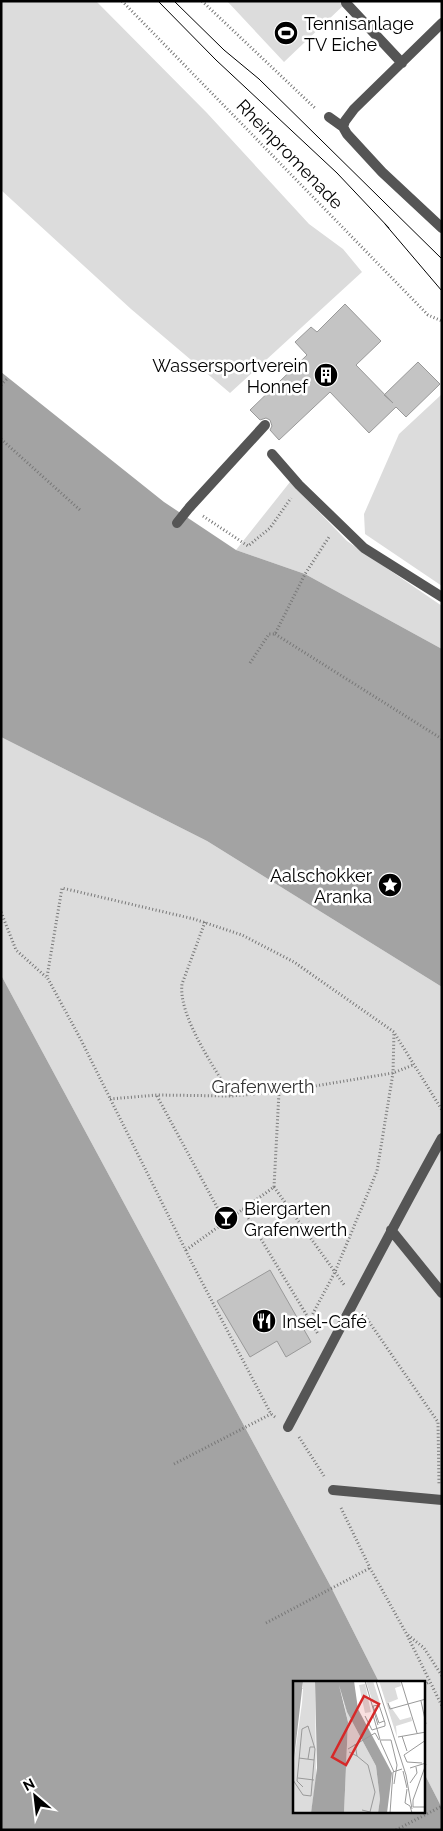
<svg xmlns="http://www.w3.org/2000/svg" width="443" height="1831" font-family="Raleway,sans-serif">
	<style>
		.green { fill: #dcdcdc }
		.water { fill: #a3a3a3 }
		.building { fill: #c4c4c4; stroke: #999 }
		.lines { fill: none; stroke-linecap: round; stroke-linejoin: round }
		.path { stroke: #777; stroke-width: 3; stroke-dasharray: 1 2.5; stroke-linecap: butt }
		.service { stroke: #555; stroke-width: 10 }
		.tram { stroke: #000; stroke-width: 1 }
		.labels { text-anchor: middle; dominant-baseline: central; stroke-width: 5; stroke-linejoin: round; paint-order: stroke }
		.poi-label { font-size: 18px; fill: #000; stroke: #fff; text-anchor: start }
		.street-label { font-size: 18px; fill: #000; stroke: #fff }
		.park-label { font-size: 18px; fill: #333; stroke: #fff }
		.inset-road { fill: none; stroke: #999; stroke-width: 1 }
		.view { fill: #d62828; fill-opacity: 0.15; stroke: #d62828; stroke-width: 2.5 }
		.inset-edge { fill: none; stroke: #000; stroke-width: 2.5 }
	</style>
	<rect width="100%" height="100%" fill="#fff"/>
	<path class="green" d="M 1,1 L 96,1 L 207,113 L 309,224 L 343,249 L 362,272 L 230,393 L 131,309 L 1,190 Z
		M 227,1 L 348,1 L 284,62 Z
		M 442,394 L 442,586 L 365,534 L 364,514 L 399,434 Z
		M 290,482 L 347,541 L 442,606 L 442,649 L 305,574 L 236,550 Z
		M 1,737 L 207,841 L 442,987 L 442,1808 L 424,1773 L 424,1682 L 379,1682 L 330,1585 L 1,975 Z"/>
	<path class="water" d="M 1,372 L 164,502 L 236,550 L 305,574 L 442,649 L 442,987 L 207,841 L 1,737 Z
		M 1,975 L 330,1585 L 379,1682 L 294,1682 L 294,1812 L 424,1812 L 424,1773 L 442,1808 L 442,1830 L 1,1830 Z"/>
	<path class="building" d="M 345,304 L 381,341 L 356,365 L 393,403 L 384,395 L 418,362 L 440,384 L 406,417 L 396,407 L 369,433 L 330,392 L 279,440 L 270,430 L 272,426 L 270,420 L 266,418 L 260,420 L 250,410 L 307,355 L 295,342 L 311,327 L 317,332 Z
		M 270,1270 L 311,1342 L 286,1357 L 277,1341 L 250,1357 L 217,1301 Z"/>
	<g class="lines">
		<path class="path" d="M 122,1 L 428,315 L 442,321
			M 202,1 L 316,109
			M 1,385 L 8,378
			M 1,439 L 80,510
			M 203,516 L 248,546 L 270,528 L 291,498
			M 275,634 L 442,739
			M 250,663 L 269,634 L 275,634 L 305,574 L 329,537
			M 1,912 L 16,950 L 46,977
			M 205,922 L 182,984 C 178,1016 215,1068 231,1096
			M 395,1034 L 442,1110
			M 157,1096 L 225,1222
			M 110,1099 L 157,1095 L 231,1096 L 279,1092 L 393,1073 L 413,1065
			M 274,1187 L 345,1286
			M 243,1209 L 318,1334
			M 186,1250 L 274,1187 L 279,1092
			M 365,1316 L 438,1422 L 439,1485
			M 275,1417 L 271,1414 L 193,1265 L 80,1038 L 47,977 L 62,888 L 194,919 L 242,935 L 294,962 L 394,1032 L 393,1073 L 377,1171 L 335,1272 L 310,1319
			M 299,1437 L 324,1476
			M 174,1464 L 271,1414
			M 341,1508 L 370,1568 L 406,1633 L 442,1706
			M 266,1623 L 370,1568
			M 408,1635 L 424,1648 L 442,1676
			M 424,1685 L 429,1682
			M 396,1830 L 442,1806"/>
		<path class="service" d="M 346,3 L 402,63
			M 329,117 L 343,127 L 347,134 L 382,172 L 442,228
			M 343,127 L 345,121 L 354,109 L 442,23
			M 272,454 L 299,485 L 364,548 L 442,597
			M 177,523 L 189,508 L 265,425
			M 391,1230 L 442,1293
			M 288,1427 C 339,1331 389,1233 442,1138
			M 333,1490 L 442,1500"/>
		<path class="tram" d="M 158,1 L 216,60 L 337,173 L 389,228
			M 174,1 L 224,50 L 259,79 L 442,259
			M 385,224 L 442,291"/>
	</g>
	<defs>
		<g id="stadium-disc" transform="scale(1.25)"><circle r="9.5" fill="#000" stroke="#fff"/><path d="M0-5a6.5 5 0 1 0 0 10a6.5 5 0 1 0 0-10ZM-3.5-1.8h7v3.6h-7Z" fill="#fff"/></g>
		<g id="building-disc" transform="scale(1.25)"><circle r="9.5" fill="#000" stroke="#fff"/><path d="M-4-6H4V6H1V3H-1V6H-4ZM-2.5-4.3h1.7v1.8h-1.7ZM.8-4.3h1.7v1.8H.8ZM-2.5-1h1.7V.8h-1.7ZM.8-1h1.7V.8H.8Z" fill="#fff"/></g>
		<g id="sight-disc" transform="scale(1.25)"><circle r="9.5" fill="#000" stroke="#fff"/><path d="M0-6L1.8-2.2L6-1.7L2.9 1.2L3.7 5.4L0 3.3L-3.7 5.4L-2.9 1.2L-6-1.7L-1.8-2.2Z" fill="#fff"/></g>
		<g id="bar-disc" transform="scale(1.25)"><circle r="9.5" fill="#000" stroke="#fff"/><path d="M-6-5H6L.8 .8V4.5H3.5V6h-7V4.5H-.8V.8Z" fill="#fff"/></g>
		<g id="restaurant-disc" transform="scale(1.25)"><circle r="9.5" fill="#000" stroke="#fff"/><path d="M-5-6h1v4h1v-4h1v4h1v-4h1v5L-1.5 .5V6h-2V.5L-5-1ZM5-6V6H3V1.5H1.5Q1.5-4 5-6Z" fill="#fff"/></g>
	</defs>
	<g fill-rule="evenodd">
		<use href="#stadium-disc" x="286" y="33"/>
		<use href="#building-disc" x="326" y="375"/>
		<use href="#sight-disc" x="390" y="885"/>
		<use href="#bar-disc" x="226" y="1218"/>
		<use href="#restaurant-disc" x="264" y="1321"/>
	</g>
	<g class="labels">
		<g class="poi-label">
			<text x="304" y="23">Tennisanlage<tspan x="304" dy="21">TV Eiche</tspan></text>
			<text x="308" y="365" text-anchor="end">Wassersportverein<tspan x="308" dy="21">Honnef</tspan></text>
			<text x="372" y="875" text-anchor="end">Aalschokker<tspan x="372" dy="21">Aranka</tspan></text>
			<text x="244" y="1208">Biergarten<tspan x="244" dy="21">Grafenwerth</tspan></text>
			<text x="282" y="1321">Insel-Café</text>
		</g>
		<g class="street-label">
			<text transform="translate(290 154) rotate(46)">Rheinpromenade</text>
		</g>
		<g class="park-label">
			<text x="263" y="1086">Grafenwerth</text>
		</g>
	</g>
	<g transform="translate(293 1681)">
		<rect width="132" height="132" fill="#fff"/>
		<path d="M 10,0 L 22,0 L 23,99 L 18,132 L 0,132 L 0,87 L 9,22 L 10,8 L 6,8 L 10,7 ZM 73,0 L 80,0 L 87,22 L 80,22 ZM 86,0 L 107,0 L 108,5 L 102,7 L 105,18 L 95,22 L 107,39 L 118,36 L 119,40 L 103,45 L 104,56 ZM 72,3 L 78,31 L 72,32 L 66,4 ZM 47,4 L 54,31 L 83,85 L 87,118 L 85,132 L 51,132 L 55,41 Z" fill="#dcdcdc"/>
		<path d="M 0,0 L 10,0 L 0,87 ZM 22,0 L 61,0 L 65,28 L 99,92 L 94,132 L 85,132 L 87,118 L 83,85 L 54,31 L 46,4 L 55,41 L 51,132 L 18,132 L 24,87 Z" fill="#a3a3a3"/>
		<path class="inset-road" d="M 72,0 L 85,44M 83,0 L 113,94 L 119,128M 108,0 L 124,52M 128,20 L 133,43M 95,22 L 97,28 L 133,18M 80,25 L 86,24 L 92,42M 80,25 L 86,42 L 91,40M 80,34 L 88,62 L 101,91M 72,35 L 79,49 L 92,45 L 92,42M 109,55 L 114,70M 105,56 L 133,51M 88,59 L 98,59 L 104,84 L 101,103M 55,68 L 82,52 L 86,59M 56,71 L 64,75 L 62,63M 64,75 L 75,84 L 82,111 L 77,131 L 69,129M 6,77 L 21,79M 15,78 L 17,66 L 21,66M 129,82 L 114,81 L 111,74 L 133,59M 117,87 L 133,82M 110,90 L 114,107M 5,97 L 21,99M 0,99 L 10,114 L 18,115 L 22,68 L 15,45 L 9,48 L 4,100 L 10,106M 117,102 L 124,92 L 123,86M 114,108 L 112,122 L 117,125 L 119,132M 131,126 L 120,126 L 120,119 L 133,83M 97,132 L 100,91 L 109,88"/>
		<path class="view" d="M 71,15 L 86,23 L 53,84 L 39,76 Z"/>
		<rect width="132" height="132" class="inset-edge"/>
	</g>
	<rect width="443" height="1831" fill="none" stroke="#000000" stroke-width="5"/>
	<g transform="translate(35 1796) rotate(332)" stroke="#ffffff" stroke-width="4" paint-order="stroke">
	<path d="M0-4L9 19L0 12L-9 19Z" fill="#000000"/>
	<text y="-8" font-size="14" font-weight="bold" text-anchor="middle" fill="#000000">N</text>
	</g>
</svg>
